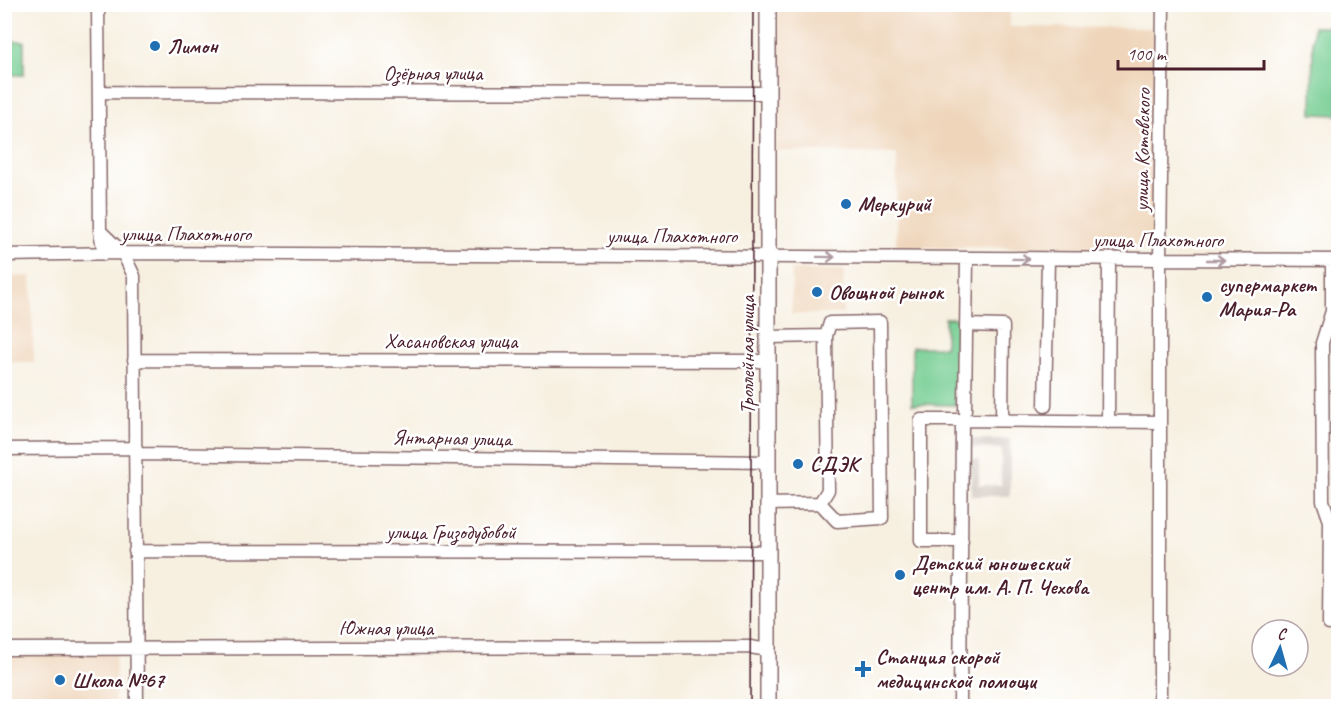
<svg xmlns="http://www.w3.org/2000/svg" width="1343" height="711" font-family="Caveat,sans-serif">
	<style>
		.built { fill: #efd6bb }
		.industrial { fill: #cdc2b9 }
		.green { fill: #76ce93; stroke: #60765f; stroke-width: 1.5 }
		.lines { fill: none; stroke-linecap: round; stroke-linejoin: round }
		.minor-casing { stroke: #87686b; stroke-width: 15 }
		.major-casing { stroke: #87686b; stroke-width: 18 }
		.minor { stroke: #fff; stroke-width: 12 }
		.major { stroke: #fff; stroke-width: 15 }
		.tram { stroke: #4a1f2b; stroke-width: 1.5 }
		.oneway { stroke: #ae9aa0 }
		.poi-dot { fill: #1f6fb2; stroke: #fff; stroke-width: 2 }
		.labels { text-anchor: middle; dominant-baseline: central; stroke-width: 5; stroke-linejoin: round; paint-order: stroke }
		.poi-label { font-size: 21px; font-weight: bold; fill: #4a1f2b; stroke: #fff; text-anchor: start }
		.street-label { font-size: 21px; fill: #4a1f2b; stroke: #fff }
	</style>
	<rect width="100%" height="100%" fill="#fff"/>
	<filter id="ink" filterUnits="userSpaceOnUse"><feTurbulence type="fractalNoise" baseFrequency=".0167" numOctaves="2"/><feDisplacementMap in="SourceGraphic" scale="12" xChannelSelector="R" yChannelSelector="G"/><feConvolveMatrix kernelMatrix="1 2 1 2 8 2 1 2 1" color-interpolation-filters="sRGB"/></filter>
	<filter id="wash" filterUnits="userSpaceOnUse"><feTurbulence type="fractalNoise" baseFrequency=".008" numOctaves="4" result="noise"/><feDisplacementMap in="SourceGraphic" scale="24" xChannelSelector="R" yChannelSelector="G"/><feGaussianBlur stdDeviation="1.35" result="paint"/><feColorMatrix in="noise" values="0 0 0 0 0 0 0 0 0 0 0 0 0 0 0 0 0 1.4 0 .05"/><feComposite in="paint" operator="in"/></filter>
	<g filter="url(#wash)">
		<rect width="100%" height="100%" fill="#f7f0e1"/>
		<path class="built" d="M 778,5 L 1010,5 L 1010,27 L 1155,28 L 1154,249 L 896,247 L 897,154 L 776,151 Z
			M 792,270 L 844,270 L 843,314 L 791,314 Z
			M 31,276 L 34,362 L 5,362 L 5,277 Z
			M 116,653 L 115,706 L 5,706 L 4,654 Z"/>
		<path class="industrial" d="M 970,439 L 1010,439 L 1010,496 L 971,496 L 971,459 L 979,459 L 979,485 L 1001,485 L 1001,449 L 971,448 Z"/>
		<path class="green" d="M 1313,27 L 1338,27 L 1338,115 L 1312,114 Z
			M 4,41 L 24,41 L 24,75 L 5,75 Z
			M 945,318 L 957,318 L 955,405 L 912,404 L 912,347 L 945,347 Z"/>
	</g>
	<g filter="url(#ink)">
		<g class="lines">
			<g class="minor-casing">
				<path id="minor" d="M 98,4 L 100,231 L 104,254
					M 99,92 L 768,93
					M 100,231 L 123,253 L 134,276 L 137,706
					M 4,255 L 123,253 L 1338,260
					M 966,325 L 1003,326 L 1002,420
					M 134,360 L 768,361
					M 1045,406 L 1048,259
					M 965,410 L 967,258
					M 1108,422 L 1109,260
					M 4,449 L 136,448
					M 136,454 L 768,462
					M 820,503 L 837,521 L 882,518 L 880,322 L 830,323 L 826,336
					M 768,504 L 820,503 L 828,490 L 826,336 L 768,337
					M 962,541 L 921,541 L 921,420 L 962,420
					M 135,551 L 768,552
					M 1329,624 L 1330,521 L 1323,501 L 1322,343 L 1332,311 L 1332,260
					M 4,649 L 750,647 L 768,650
					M 960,706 L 962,420 L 1160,422
					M 1160,706 L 1160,260 L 1163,4"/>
			</g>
			<g class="major-casing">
				<path id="major" d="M 768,706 L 768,4"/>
			</g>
			<use href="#minor" class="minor"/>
			<use href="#major" class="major"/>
			<path class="tram" d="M 750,706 L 753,4"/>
		</g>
		<defs><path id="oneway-shaft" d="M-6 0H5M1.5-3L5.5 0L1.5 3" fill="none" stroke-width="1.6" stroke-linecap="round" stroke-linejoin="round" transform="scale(1.5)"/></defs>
		<g class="oneway">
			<use href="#oneway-shaft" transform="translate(826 257) rotate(1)"/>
			<use href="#oneway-shaft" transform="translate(1021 259) rotate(1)"/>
			<use href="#oneway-shaft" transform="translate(1216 260)"/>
		</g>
	</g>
	<g class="poi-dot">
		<circle cx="155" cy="46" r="6"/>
		<circle cx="846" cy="204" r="6"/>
		<circle cx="817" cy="292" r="6"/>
		<circle cx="1207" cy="297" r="6"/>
		<circle cx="798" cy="464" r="6"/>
		<circle cx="900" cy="575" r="6"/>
		<path d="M860 660h6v6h6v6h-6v6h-6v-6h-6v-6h6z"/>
		<circle cx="60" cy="680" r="6"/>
	</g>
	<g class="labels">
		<g class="poi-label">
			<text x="167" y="46">Лимон</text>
			<text x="858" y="204">Меркурий</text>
			<text x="1219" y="285">супермаркет<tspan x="1219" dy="24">Мария-Ра</tspan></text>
			<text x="829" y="292">Овощной рынок</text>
			<text x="810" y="464">СДЭК</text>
			<text x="912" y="563">Детский юношеский<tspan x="912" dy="24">центр им. А. П. Чехова</tspan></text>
			<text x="876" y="657">Станция скорой<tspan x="876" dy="24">медицинской помощи</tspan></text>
			<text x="72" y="680">Школа №67</text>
		</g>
		<g class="street-label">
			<text x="433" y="73">Озёрная улица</text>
			<text transform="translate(1142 150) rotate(-89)">улица Котовского</text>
			<text x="186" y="234">улица Плахотного</text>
			<text x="672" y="236">улица Плахотного</text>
			<text x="1158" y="240">улица Плахотного</text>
			<text x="451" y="341">Хасановская улица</text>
			<text transform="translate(747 355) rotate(-90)">Троллейная улица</text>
			<text transform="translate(452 438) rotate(1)">Янтарная улица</text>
			<text x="451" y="532">улица Гризодубовой</text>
			<text x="386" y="628">Южная улица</text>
		</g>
	</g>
	<rect width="1343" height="711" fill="none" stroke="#fff" stroke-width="24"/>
	<g transform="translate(1280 648) rotate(5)"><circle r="28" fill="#ffffff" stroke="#b7a5aa" stroke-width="1.5"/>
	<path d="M0-4.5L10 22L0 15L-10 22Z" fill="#1f6fb2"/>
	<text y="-9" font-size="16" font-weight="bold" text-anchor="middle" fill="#4a1f2b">С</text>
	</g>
	<path d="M1118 60v9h146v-9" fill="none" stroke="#4a1f2b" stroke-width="3"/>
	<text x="1127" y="60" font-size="18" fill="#4a1f2b" stroke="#ffffff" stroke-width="4.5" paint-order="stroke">100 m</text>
</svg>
